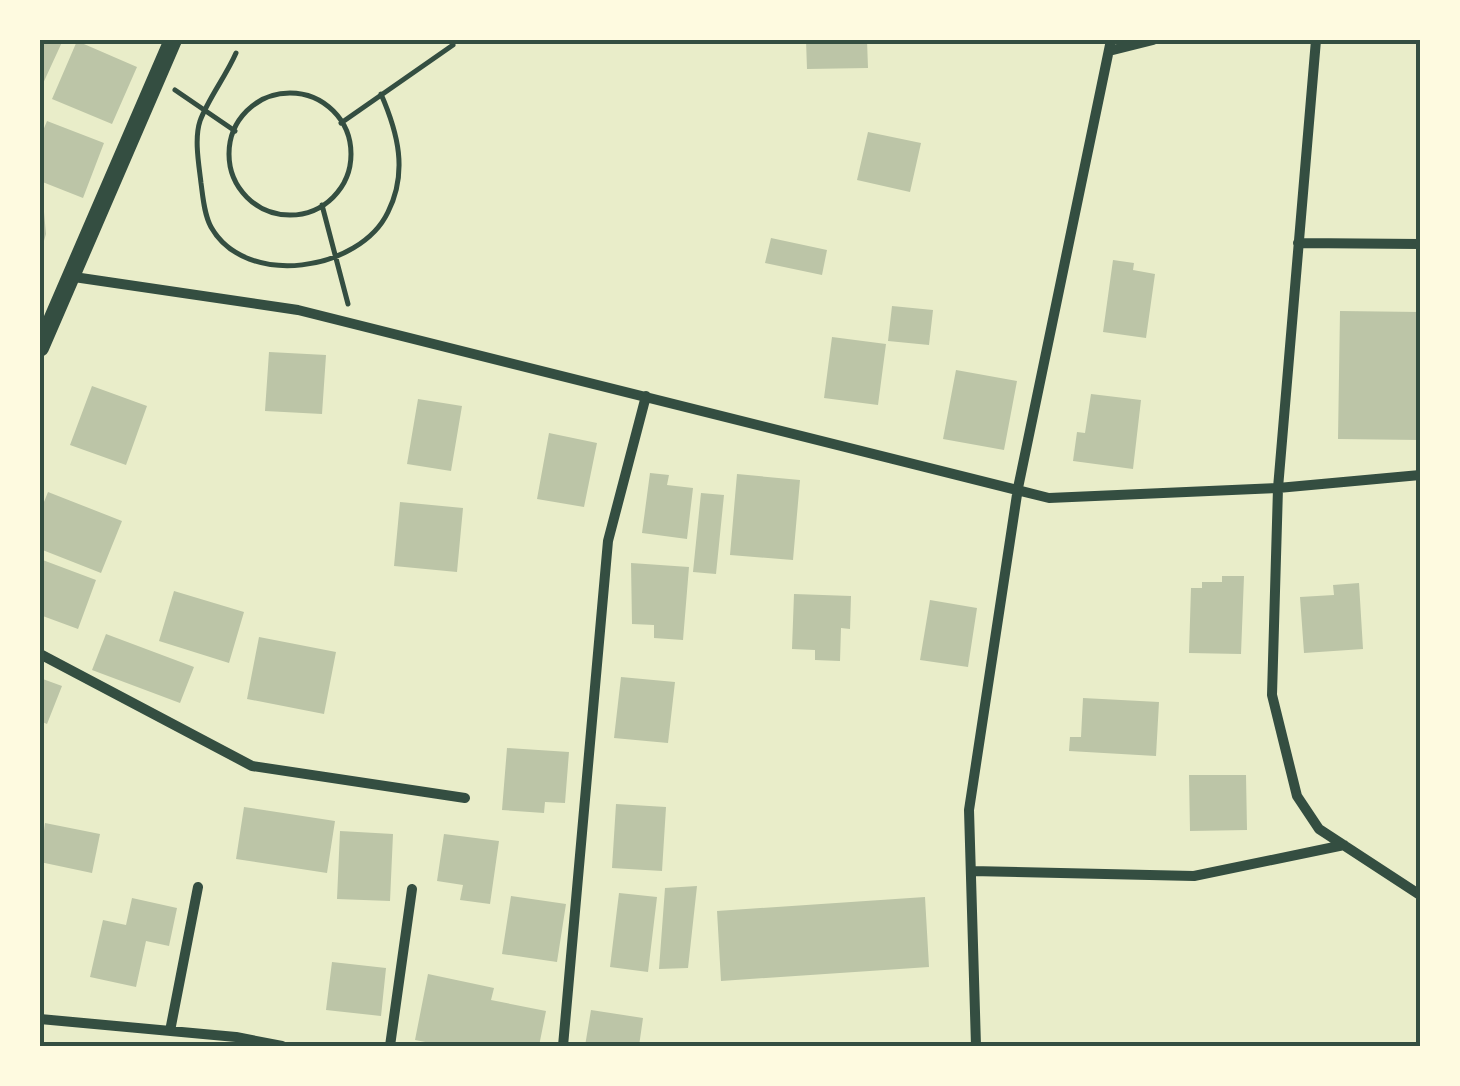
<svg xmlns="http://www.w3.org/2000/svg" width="1460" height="1086" font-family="Lato,sans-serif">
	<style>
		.building { fill: #bcc5a7 }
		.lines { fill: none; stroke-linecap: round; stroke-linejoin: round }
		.path { stroke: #344e41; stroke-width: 5 }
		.minor { stroke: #344e41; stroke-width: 10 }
		.tertiary { stroke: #344e41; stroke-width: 18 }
		.neatline { fill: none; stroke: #344e41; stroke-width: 4 }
	</style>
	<rect width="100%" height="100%" fill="#e9edc9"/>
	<path class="building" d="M 40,40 L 63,40 L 40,90 Z
		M 806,40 L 867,40 L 868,68 L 807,69 Z
		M 77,41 L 137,67 L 112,124 L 52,99 Z
		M 47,121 L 104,143 L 83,198 L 40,181 L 40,138 Z
		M 868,132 L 921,143 L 910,192 L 857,180 Z
		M 40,210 L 44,212 L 46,234 L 41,251 Z
		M 771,238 L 827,250 L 822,275 L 765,263 Z
		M 1113,260 L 1134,263 L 1133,270 L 1155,274 L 1146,338 L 1103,332 Z
		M 892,306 L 933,310 L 929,345 L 888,341 Z
		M 1340,311 L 1420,312 L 1420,440 L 1338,439 Z
		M 832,337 L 886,344 L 878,405 L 824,398 Z
		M 269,352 L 326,355 L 322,414 L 265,411 Z
		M 956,370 L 1017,381 L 1004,450 L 943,439 Z
		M 92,386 L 147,406 L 126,465 L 70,445 Z
		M 1091,394 L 1141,400 L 1133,469 L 1073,461 L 1077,432 L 1085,433 Z
		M 418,399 L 462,406 L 451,471 L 407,464 Z
		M 549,433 L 597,443 L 584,507 L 537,499 Z
		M 650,473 L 669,475 L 667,485 L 693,488 L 687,539 L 642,533 Z
		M 737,474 L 800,480 L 793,560 L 730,555 Z
		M 48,492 L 122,521 L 101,573 L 40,549 L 40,512 Z
		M 701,493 L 724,495 L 716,574 L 693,572 Z
		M 400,502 L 463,508 L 457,572 L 394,566 Z
		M 40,559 L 96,580 L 78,629 L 40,615 Z
		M 631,563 L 689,567 L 683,640 L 654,638 L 654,625 L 632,624 Z
		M 1222,576 L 1244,576 L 1241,654 L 1189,653 L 1191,588 L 1202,588 L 1202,582 L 1222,582 Z
		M 1359,583 L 1363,649 L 1304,653 L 1300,597 L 1334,595 L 1333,585 Z
		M 174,591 L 244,612 L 229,663 L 159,641 Z
		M 794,594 L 851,596 L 850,629 L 841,628 L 840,661 L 815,660 L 815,650 L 792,649 Z
		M 930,600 L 977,608 L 968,667 L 920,660 Z
		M 106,634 L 194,667 L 180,703 L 92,670 Z
		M 259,637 L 336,652 L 324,714 L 247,699 Z
		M 621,677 L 675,682 L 668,743 L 614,738 Z
		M 40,678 L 62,686 L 47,724 L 40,721 Z
		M 1083,698 L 1159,702 L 1156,756 L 1069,751 L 1070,737 L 1081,737 Z
		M 507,748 L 569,752 L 565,803 L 545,802 L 544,813 L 502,810 Z
		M 1189,775 L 1246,775 L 1247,830 L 1190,831 Z
		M 616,804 L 666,807 L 662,871 L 612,868 Z
		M 244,807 L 335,821 L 327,873 L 236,859 Z
		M 45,823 L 100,834 L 92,873 L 40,862 Z
		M 340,831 L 393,834 L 390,901 L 337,899 Z
		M 444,834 L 499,841 L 490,904 L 460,900 L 463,885 L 437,881 Z
		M 697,886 L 688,968 L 659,969 L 665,888 Z
		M 619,893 L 657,897 L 648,972 L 610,967 Z
		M 511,896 L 566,904 L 557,962 L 502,954 Z
		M 925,897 L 929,967 L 721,981 L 717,911 Z
		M 132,898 L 177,908 L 169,946 L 146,941 L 136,987 L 90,977 L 103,920 L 126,925 Z
		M 332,962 L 386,968 L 381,1016 L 326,1010 Z
		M 428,974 L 494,988 L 491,1000 L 546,1011 L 539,1046 L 446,1046 L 415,1040 Z
		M 591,1010 L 643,1018 L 639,1046 L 585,1046 Z"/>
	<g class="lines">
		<path class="path" d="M 236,53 C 226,76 208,99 200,121 C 194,139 199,165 201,183 C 203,197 204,214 211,227 C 246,289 360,271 388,212 C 408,172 398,133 381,94
			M 175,90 L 235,131
			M229 154a61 61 0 1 1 122 0a61 61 0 1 1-122 0Z
			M 341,123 L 453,45
			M 322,205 L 348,304"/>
		<path class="minor" d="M 1316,40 L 1278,488 L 1272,695 L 1297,796 L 1319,829 L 1420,895
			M 1109,51 L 1153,40
			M 1298,243 L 1420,244
			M 74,277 L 298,310 L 1049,498 L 1278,488 L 1420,475
			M 40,654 L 252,766 L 465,798
			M 971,871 L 1194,876 L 1344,845
			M 40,1019 L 236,1037 L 282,1046
			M 170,1031 L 198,887
			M 390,1046 L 412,889
			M 563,1046 L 608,541 L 646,396
			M 976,1046 L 969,810 L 1018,488 L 1111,40"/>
		<path class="tertiary" d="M 40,348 L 173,40"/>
	</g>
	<rect width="1460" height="1086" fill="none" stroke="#fefae0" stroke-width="85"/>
	<rect x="42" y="42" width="1376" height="1002" class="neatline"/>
</svg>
